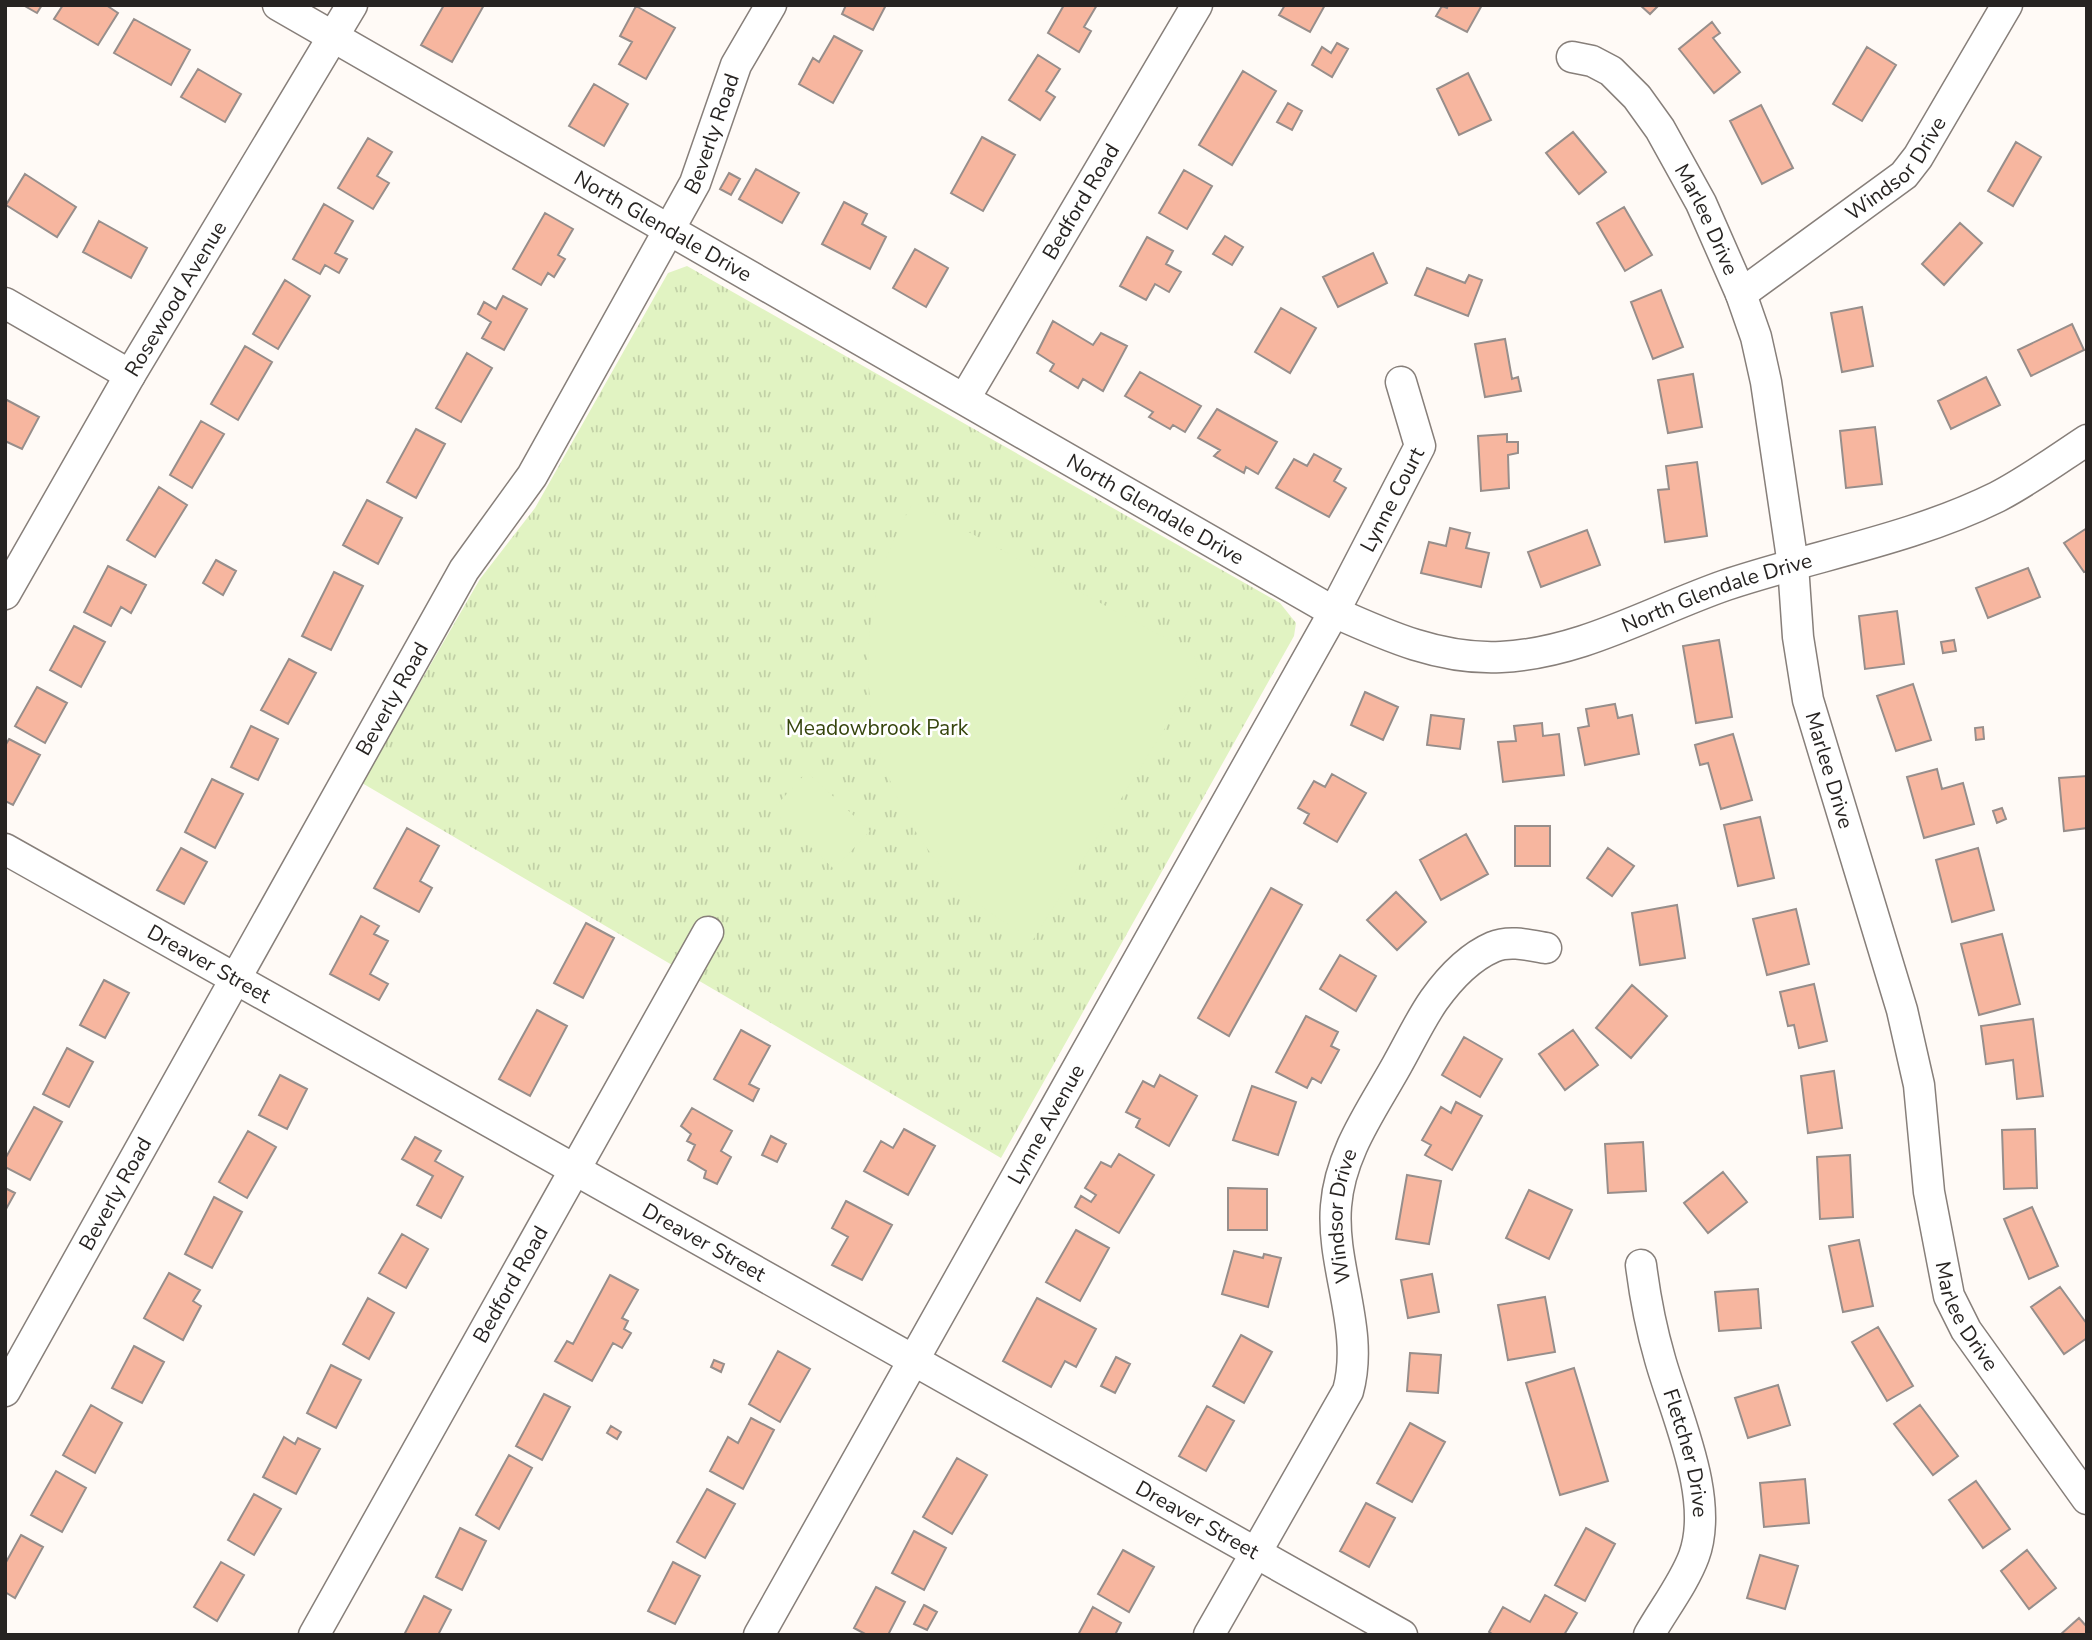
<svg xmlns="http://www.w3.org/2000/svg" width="2092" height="1640" font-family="'Nunito Sans',sans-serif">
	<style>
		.park { fill: url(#park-tufts) }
		.pitch { fill: #e1f3c2 }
		.building { fill: #f7b69f; stroke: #978e8b; stroke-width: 2 }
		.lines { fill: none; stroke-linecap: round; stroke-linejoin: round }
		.minor-casing { stroke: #877f7a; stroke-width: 33 }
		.minor { stroke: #fff; stroke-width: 30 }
		.labels { text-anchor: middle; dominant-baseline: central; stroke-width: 5; stroke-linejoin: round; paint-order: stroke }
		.street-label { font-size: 21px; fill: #272422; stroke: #fff }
		.park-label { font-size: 21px; fill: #36450d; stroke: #fff }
	</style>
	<defs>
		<pattern id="park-tufts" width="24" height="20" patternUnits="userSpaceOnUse" patternTransform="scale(1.75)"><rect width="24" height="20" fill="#e1f3c2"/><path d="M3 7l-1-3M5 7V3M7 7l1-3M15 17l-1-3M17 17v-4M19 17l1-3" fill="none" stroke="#c1d0a6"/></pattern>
	</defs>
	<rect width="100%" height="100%" fill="#fffaf6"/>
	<path class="park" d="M 687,266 L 1280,603 L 1296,623 L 1294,636 L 1001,1158 L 362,783 L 480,579 L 535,508 L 668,273 Z"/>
	<path class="pitch" d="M 913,502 L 1193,653 L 1200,672 L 1033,940 C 1014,928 993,916 975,901 C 884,822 848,697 879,581 C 886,553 900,527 913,502 Z
		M 807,772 L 870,831 L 834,869 L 772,810 Z"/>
	<path class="building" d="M 23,5 L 42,5 L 37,13 Z
		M 63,5 L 106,5 L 118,13 L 98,45 L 54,19 Z
		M 444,5 L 484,5 L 452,62 L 421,45 Z
		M 846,5 L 886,5 L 873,30 L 842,14 Z
		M 1064,5 L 1097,5 L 1084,27 L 1091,31 L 1079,52 L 1048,33 Z
		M 1285,5 L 1325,5 L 1310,32 L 1279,15 Z
		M 1448,5 L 1482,5 L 1467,32 L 1436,16 L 1442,6 L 1447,8 Z
		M 1640,5 L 1659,5 L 1650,14 Z
		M 636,6 L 675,28 L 646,79 L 619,64 L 632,42 L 620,36 Z
		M 134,19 L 190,50 L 171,85 L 114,53 Z
		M 1712,22 L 1720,33 L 1713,38 L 1740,72 L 1714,93 L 1679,49 Z
		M 834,36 L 862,51 L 833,103 L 799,84 L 813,58 L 819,62 Z
		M 1337,43 L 1348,49 L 1332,77 L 1312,65 L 1322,47 L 1331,53 Z
		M 1867,47 L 1896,65 L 1862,121 L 1833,104 Z
		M 1038,55 L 1060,69 L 1046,91 L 1055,97 L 1040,120 L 1009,100 Z
		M 198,69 L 241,94 L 225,122 L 181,97 Z
		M 1243,71 L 1276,91 L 1232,165 L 1199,145 Z
		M 1468,73 L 1491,120 L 1459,135 L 1437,89 Z
		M 594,84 L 628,104 L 604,146 L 569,126 Z
		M 1288,103 L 1302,111 L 1292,130 L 1277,122 Z
		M 1761,105 L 1793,168 L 1762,184 L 1730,121 Z
		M 1573,132 L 1606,172 L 1579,194 L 1546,153 Z
		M 982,137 L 1015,155 L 983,211 L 951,193 Z
		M 368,138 L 392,152 L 377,176 L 389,183 L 373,209 L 338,188 Z
		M 2016,142 L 2041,157 L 2013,206 L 1988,191 Z
		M 756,169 L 799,193 L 782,223 L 739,199 Z
		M 1184,170 L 1212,186 L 1187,229 L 1159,213 Z
		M 729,173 L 740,179 L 731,195 L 720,189 Z
		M 25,174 L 76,207 L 57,237 L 6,205 Z
		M 844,202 L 867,214 L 862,224 L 886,237 L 870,269 L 822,244 Z
		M 324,204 L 353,221 L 335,253 L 347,259 L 339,273 L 325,265 L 320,274 L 293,259 Z
		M 1624,207 L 1652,255 L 1625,271 L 1597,223 Z
		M 545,213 L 573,229 L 558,255 L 565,259 L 554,277 L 548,273 L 541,285 L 513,269 Z
		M 99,221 L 147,248 L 131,278 L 83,252 Z
		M 1960,223 L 1982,243 L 1944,285 L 1922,264 Z
		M 1225,236 L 1243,247 L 1232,265 L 1213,254 Z
		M 1147,237 L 1173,251 L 1166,264 L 1181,272 L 1169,292 L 1155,284 L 1146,300 L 1120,286 Z
		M 915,249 L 948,268 L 926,307 L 893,288 Z
		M 1373,253 L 1387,283 L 1338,307 L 1323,277 Z
		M 1427,268 L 1465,283 L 1469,275 L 1482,280 L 1468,316 L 1415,295 Z
		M 285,280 L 310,296 L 278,349 L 253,334 Z
		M 1661,290 L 1683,347 L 1653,359 L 1631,302 Z
		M 503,296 L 527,309 L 504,350 L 482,338 L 491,322 L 478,314 L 484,302 L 496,309 Z
		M 1862,307 L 1873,366 L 1842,372 L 1831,313 Z
		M 1281,308 L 1316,328 L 1290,373 L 1255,352 Z
		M 1053,321 L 1093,345 L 1101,333 L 1127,346 L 1103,391 L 1083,379 L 1078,388 L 1050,371 L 1054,364 L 1037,353 Z
		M 2072,324 L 2084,350 L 2031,376 L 2018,350 Z
		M 1505,339 L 1512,379 L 1518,377 L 1521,391 L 1485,397 L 1475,344 Z
		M 245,346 L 272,362 L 238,420 L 211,404 Z
		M 467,353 L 492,368 L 461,422 L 436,408 Z
		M 1140,372 L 1201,406 L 1185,432 L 1173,425 L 1170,429 L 1149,417 L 1153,412 L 1125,396 Z
		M 1693,374 L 1702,427 L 1668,433 L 1658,380 Z
		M 1986,377 L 2000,405 L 1951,429 L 1938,401 Z
		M 5,399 L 39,417 L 22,449 L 5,441 Z
		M 1217,409 L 1277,442 L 1258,474 L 1246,467 L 1244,473 L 1214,456 L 1220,450 L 1198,438 Z
		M 201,421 L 224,434 L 192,488 L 170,475 Z
		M 1875,427 L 1882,484 L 1846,488 L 1840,431 Z
		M 416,429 L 445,444 L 416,498 L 387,482 Z
		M 1507,434 L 1507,442 L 1518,442 L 1518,453 L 1508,455 L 1509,488 L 1481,491 L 1478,436 Z
		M 1314,454 L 1341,469 L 1334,481 L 1346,488 L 1329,517 L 1276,488 L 1294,459 L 1307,466 Z
		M 1697,462 L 1707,536 L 1665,542 L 1658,490 L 1669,489 L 1666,466 Z
		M 159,487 L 187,505 L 155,557 L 127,540 Z
		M 367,500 L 402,518 L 378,564 L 343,545 Z
		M 1450,528 L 1470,533 L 1466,548 L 1489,553 L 1481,587 L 1421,573 L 1429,542 L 1446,546 Z
		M 2087,528 L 2087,571 L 2084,572 L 2064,543 Z
		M 1587,530 L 1600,565 L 1541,587 L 1528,552 Z
		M 216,560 L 236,571 L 223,595 L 203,583 Z
		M 108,566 L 146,585 L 131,613 L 121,607 L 111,626 L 84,612 Z
		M 2028,568 L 2040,597 L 1988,618 L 1976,588 Z
		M 334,572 L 363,586 L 331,650 L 302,636 Z
		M 1897,611 L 1904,664 L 1865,669 L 1859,616 Z
		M 74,626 L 105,642 L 81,687 L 50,670 Z
		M 1719,640 L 1732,717 L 1696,723 L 1683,646 Z
		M 1954,640 L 1956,651 L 1943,653 L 1941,642 Z
		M 289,659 L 316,673 L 288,724 L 261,710 Z
		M 1913,684 L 1931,740 L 1896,751 L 1877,696 Z
		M 37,687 L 67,703 L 45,743 L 15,726 Z
		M 1365,692 L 1398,707 L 1383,740 L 1351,725 Z
		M 1615,704 L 1618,718 L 1632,715 L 1639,754 L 1585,765 L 1578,728 L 1589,726 L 1586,709 Z
		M 1431,715 L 1464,719 L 1460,749 L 1427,745 Z
		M 1542,723 L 1543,736 L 1559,734 L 1564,775 L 1503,782 L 1498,742 L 1516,741 L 1514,726 Z
		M 251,726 L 278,739 L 258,780 L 231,767 Z
		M 1983,727 L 1984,739 L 1976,740 L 1975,728 Z
		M 1733,734 L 1752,800 L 1721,809 L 1708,763 L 1700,765 L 1695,745 Z
		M 9,739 L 40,755 L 13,805 L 5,801 L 5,746 Z
		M 1937,769 L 1942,789 L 1963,783 L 1974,824 L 1924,838 L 1907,777 Z
		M 1332,774 L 1366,793 L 1337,842 L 1304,823 L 1309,814 L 1298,808 L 1314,781 L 1325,787 Z
		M 2087,776 L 2087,828 L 2064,831 L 2059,778 Z
		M 212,779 L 243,794 L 215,848 L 185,832 Z
		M 2002,808 L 2006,819 L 1997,823 L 1993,811 Z
		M 1760,817 L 1774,878 L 1738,886 L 1724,825 Z
		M 1515,826 L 1550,826 L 1550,866 L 1515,866 Z
		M 407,828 L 439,846 L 420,881 L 432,888 L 419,912 L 374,888 Z
		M 1466,834 L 1488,874 L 1441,900 L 1420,860 Z
		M 181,848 L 207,862 L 184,904 L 157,890 Z
		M 1608,848 L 1634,866 L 1612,896 L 1587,878 Z
		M 1978,848 L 1994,910 L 1952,922 L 1936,860 Z
		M 1271,888 L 1302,905 L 1229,1036 L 1198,1018 Z
		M 1396,892 L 1426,922 L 1397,950 L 1367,920 Z
		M 1677,905 L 1685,958 L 1640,965 L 1632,913 Z
		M 1796,909 L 1809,964 L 1767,975 L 1753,919 Z
		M 361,916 L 379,926 L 374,934 L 388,941 L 370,974 L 388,984 L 379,1000 L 330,974 Z
		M 586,923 L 614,938 L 583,998 L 554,983 Z
		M 2002,934 L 2020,1004 L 1979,1015 L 1961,944 Z
		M 1340,955 L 1376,976 L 1356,1011 L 1320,989 Z
		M 104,980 L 129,993 L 105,1038 L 80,1025 Z
		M 1814,984 L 1827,1041 L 1799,1048 L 1794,1025 L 1788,1026 L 1780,992 Z
		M 1632,985 L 1667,1016 L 1631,1058 L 1596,1028 Z
		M 537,1010 L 567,1026 L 530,1096 L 499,1079 Z
		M 1306,1016 L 1338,1032 L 1331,1046 L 1339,1050 L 1321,1083 L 1312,1078 L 1307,1088 L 1276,1072 Z
		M 2033,1019 L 2043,1096 L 2017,1099 L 2013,1060 L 1986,1064 L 1981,1026 Z
		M 741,1030 L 770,1046 L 749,1084 L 759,1089 L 753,1101 L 714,1079 Z
		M 1573,1030 L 1598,1065 L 1565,1090 L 1539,1054 Z
		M 1464,1037 L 1502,1059 L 1480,1097 L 1442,1075 Z
		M 67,1048 L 93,1062 L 69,1107 L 43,1094 Z
		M 1834,1071 L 1842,1128 L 1808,1133 L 1801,1076 Z
		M 280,1075 L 307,1089 L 287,1129 L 259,1115 Z
		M 1160,1075 L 1197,1096 L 1169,1146 L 1136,1127 L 1140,1119 L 1126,1112 L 1143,1081 L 1154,1087 Z
		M 1252,1086 L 1296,1102 L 1278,1155 L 1233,1140 Z
		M 1456,1102 L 1482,1116 L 1452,1170 L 1425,1155 L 1431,1145 L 1422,1140 L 1441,1107 L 1451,1113 Z
		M 34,1107 L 62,1122 L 30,1180 L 5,1167 L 5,1159 Z
		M 692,1108 L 732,1131 L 721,1151 L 731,1157 L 717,1184 L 704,1178 L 706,1171 L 688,1160 L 695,1145 L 687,1141 L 691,1134 L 681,1126 Z
		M 904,1129 L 935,1146 L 908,1195 L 864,1171 L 881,1141 L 893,1148 Z
		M 2035,1129 L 2037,1188 L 2004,1189 L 2002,1130 Z
		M 248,1131 L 276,1147 L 247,1198 L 219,1182 Z
		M 771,1136 L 786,1144 L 777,1162 L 762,1155 Z
		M 415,1137 L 441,1151 L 435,1161 L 463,1177 L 441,1218 L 417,1205 L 433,1176 L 402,1159 Z
		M 1643,1142 L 1646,1191 L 1608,1193 L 1605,1144 Z
		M 1119,1154 L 1154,1175 L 1119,1233 L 1075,1207 L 1081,1196 L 1091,1202 L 1096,1195 L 1085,1188 L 1101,1162 L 1111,1167 Z
		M 1850,1155 L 1853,1217 L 1820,1219 L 1817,1157 Z
		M 1723,1172 L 1747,1202 L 1708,1233 L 1684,1203 Z
		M 1407,1175 L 1441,1181 L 1429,1244 L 1396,1239 Z
		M 5,1188 L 15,1193 L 5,1211 Z
		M 1228,1188 L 1267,1189 L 1267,1230 L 1228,1230 Z
		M 1529,1190 L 1572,1210 L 1549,1259 L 1506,1238 Z
		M 214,1197 L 242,1212 L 212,1268 L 185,1254 Z
		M 846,1201 L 892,1225 L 862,1280 L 832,1265 L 848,1237 L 832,1228 Z
		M 2032,1207 L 2058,1266 L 2029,1279 L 2004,1219 Z
		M 1076,1230 L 1109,1248 L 1080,1301 L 1046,1282 Z
		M 402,1234 L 428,1249 L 406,1288 L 379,1273 Z
		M 1859,1240 L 1873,1306 L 1843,1312 L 1829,1246 Z
		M 1234,1251 L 1263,1258 L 1264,1254 L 1281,1258 L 1268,1307 L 1222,1294 Z
		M 169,1273 L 200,1290 L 193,1301 L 201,1306 L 183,1340 L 144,1318 Z
		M 1432,1274 L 1439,1312 L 1408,1318 L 1401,1280 Z
		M 610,1275 L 638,1290 L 622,1318 L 628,1321 L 624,1329 L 631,1333 L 622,1348 L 613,1343 L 592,1381 L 555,1361 L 567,1341 L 573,1344 Z
		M 2060,1287 L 2087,1324 L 2087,1338 L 2064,1354 L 2031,1307 Z
		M 1758,1289 L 1761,1328 L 1719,1331 L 1715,1292 Z
		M 1545,1297 L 1555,1352 L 1508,1360 L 1498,1305 Z
		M 368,1298 L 394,1313 L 369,1359 L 343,1344 Z
		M 1037,1298 L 1096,1329 L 1076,1367 L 1065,1361 L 1051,1387 L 1003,1361 Z
		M 1878,1327 L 1913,1386 L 1887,1401 L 1852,1342 Z
		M 1241,1335 L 1272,1352 L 1244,1403 L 1213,1386 Z
		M 134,1346 L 164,1362 L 142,1403 L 112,1388 Z
		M 778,1351 L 810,1369 L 780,1422 L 749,1404 Z
		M 1410,1353 L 1441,1355 L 1438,1393 L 1407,1391 Z
		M 1116,1357 L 1130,1364 L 1115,1393 L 1101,1386 Z
		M 714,1360 L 724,1364 L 721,1372 L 711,1367 Z
		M 331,1365 L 361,1380 L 336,1428 L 307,1413 Z
		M 1574,1368 L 1608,1481 L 1560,1495 L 1526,1383 Z
		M 1778,1385 L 1790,1425 L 1748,1438 L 1735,1398 Z
		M 544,1394 L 570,1407 L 542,1460 L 516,1446 Z
		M 91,1405 L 122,1423 L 95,1473 L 63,1455 Z
		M 1920,1405 L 1958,1456 L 1933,1475 L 1894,1424 Z
		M 1207,1406 L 1234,1421 L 1206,1471 L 1179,1456 Z
		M 751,1418 L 774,1430 L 743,1489 L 710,1471 L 728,1437 L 738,1443 Z
		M 1410,1423 L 1445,1442 L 1412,1502 L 1377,1483 Z
		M 611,1426 L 621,1432 L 617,1439 L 607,1433 Z
		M 284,1437 L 295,1444 L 298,1438 L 320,1449 L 296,1494 L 263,1477 Z
		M 509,1455 L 532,1468 L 499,1529 L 476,1515 Z
		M 957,1458 L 987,1475 L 952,1534 L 923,1517 Z
		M 56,1471 L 86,1488 L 62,1532 L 31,1515 Z
		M 1805,1479 L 1809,1523 L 1764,1527 L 1760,1483 Z
		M 1976,1481 L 2010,1529 L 1983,1548 L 1949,1500 Z
		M 707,1489 L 735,1504 L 705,1558 L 677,1542 Z
		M 254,1494 L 281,1509 L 254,1555 L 228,1540 Z
		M 1366,1503 L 1395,1518 L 1369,1567 L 1340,1551 Z
		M 460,1528 L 486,1541 L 462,1590 L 436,1577 Z
		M 1586,1528 L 1615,1544 L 1585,1601 L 1555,1585 Z
		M 914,1531 L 946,1548 L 924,1590 L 892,1573 Z
		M 21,1535 L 43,1547 L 15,1598 L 5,1592 L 5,1564 Z
		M 1123,1550 L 1154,1567 L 1129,1612 L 1098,1594 Z
		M 2027,1550 L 2056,1588 L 2029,1609 L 2001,1571 Z
		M 1760,1555 L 1798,1566 L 1785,1609 L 1747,1598 Z
		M 221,1562 L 244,1575 L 217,1621 L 194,1607 Z
		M 673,1562 L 700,1576 L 675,1624 L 648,1611 Z
		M 876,1587 L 905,1602 L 888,1635 L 867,1635 L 854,1628 Z
		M 1545,1595 L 1577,1613 L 1564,1635 L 1494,1635 L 1489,1632 L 1503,1607 L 1530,1622 Z
		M 424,1596 L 451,1610 L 438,1635 L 404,1635 Z
		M 924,1605 L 937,1612 L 927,1630 L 914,1624 Z
		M 1093,1607 L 1121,1623 L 1115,1635 L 1078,1635 Z
		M 2079,1618 L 2087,1627 L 2087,1635 L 2060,1635 Z"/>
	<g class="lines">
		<g class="minor-casing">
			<g id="minor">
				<path id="s1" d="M 278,5 L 1334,612 C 1387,636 1441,660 1501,657 C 1582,653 1651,611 1726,585 C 1816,555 1912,539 1997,497 C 2028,481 2058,459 2087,440"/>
				<path id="s2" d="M 1572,57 L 1592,61 L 1611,71 L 1637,97 L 1660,129 L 1701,203 L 1741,294 L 1756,337 L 1766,382 L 1793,565 L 1798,637 L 1808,700 L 1902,1010 L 1919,1085 L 1929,1192 L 1949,1296 L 1966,1330 L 2087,1499"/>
				<path id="s3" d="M 1741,294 L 1904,175 L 1918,157 L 2007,5"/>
				<path d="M 5,303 L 130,375"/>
				<path id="s4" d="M 965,398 L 1197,5"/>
				<path id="s5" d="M 5,594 L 130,375 L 352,5"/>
				<path id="s6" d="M 5,849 L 1402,1635"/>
				<path id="s7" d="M 1641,1265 C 1645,1297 1651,1328 1660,1359 C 1676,1416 1715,1498 1694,1556 C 1684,1583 1663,1610 1649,1635"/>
				<path id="s8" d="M 5,1391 L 464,570 L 532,476 L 695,183 L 736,65 L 771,5"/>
				<path id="s9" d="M 314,1635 L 708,932"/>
				<path id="s10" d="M 759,1635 L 1334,612 L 1420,446 L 1401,382"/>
				<path id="s11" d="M 1209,1635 L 1348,1391 C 1365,1330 1331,1267 1336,1206 C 1340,1153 1372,1110 1397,1065 C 1409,1044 1420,1020 1434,1000 C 1449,979 1470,957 1493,947 C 1509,940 1529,945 1546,948"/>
			</g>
		</g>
		<use href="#minor" class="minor"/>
	</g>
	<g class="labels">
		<g class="street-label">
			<text stroke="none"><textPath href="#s8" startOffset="1444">Beverly Road</textPath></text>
			<text stroke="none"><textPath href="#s3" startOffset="201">Windsor Drive</textPath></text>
			<text stroke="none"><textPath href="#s4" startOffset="228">Bedford Road</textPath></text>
			<text stroke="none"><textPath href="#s2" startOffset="220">Marlee Drive</textPath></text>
			<text stroke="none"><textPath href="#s1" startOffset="444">North Glendale Drive</textPath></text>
			<text stroke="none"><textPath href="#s5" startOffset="341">Rosewood Avenue</textPath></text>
			<text stroke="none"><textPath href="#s10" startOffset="1300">Lynne Court</textPath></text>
			<text stroke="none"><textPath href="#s1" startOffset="1012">North Glendale Drive</textPath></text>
			<text stroke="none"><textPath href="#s1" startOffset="1619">North Glendale Drive</textPath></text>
			<text stroke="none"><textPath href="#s8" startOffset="793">Beverly Road</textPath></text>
			<text stroke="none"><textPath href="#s2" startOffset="788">Marlee Drive</textPath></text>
			<text stroke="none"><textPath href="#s6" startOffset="234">Dreaver Street</textPath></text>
			<text stroke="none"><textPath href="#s10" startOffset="586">Lynne Avenue</textPath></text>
			<text stroke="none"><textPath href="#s8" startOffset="226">Beverly Road</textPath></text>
			<text stroke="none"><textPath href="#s11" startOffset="458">Windsor Drive</textPath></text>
			<text stroke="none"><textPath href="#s6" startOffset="802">Dreaver Street</textPath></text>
			<text stroke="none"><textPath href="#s9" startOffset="402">Bedford Road</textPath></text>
			<text stroke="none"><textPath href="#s2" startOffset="1354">Marlee Drive</textPath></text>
			<text stroke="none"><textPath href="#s7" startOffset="194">Fletcher Drive</textPath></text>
			<text stroke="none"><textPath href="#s6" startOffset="1368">Dreaver Street</textPath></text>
		</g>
		<g class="park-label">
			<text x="877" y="728">Meadowbrook Park</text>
		</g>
	</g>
	<rect width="2092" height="1640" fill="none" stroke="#272422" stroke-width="14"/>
</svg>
